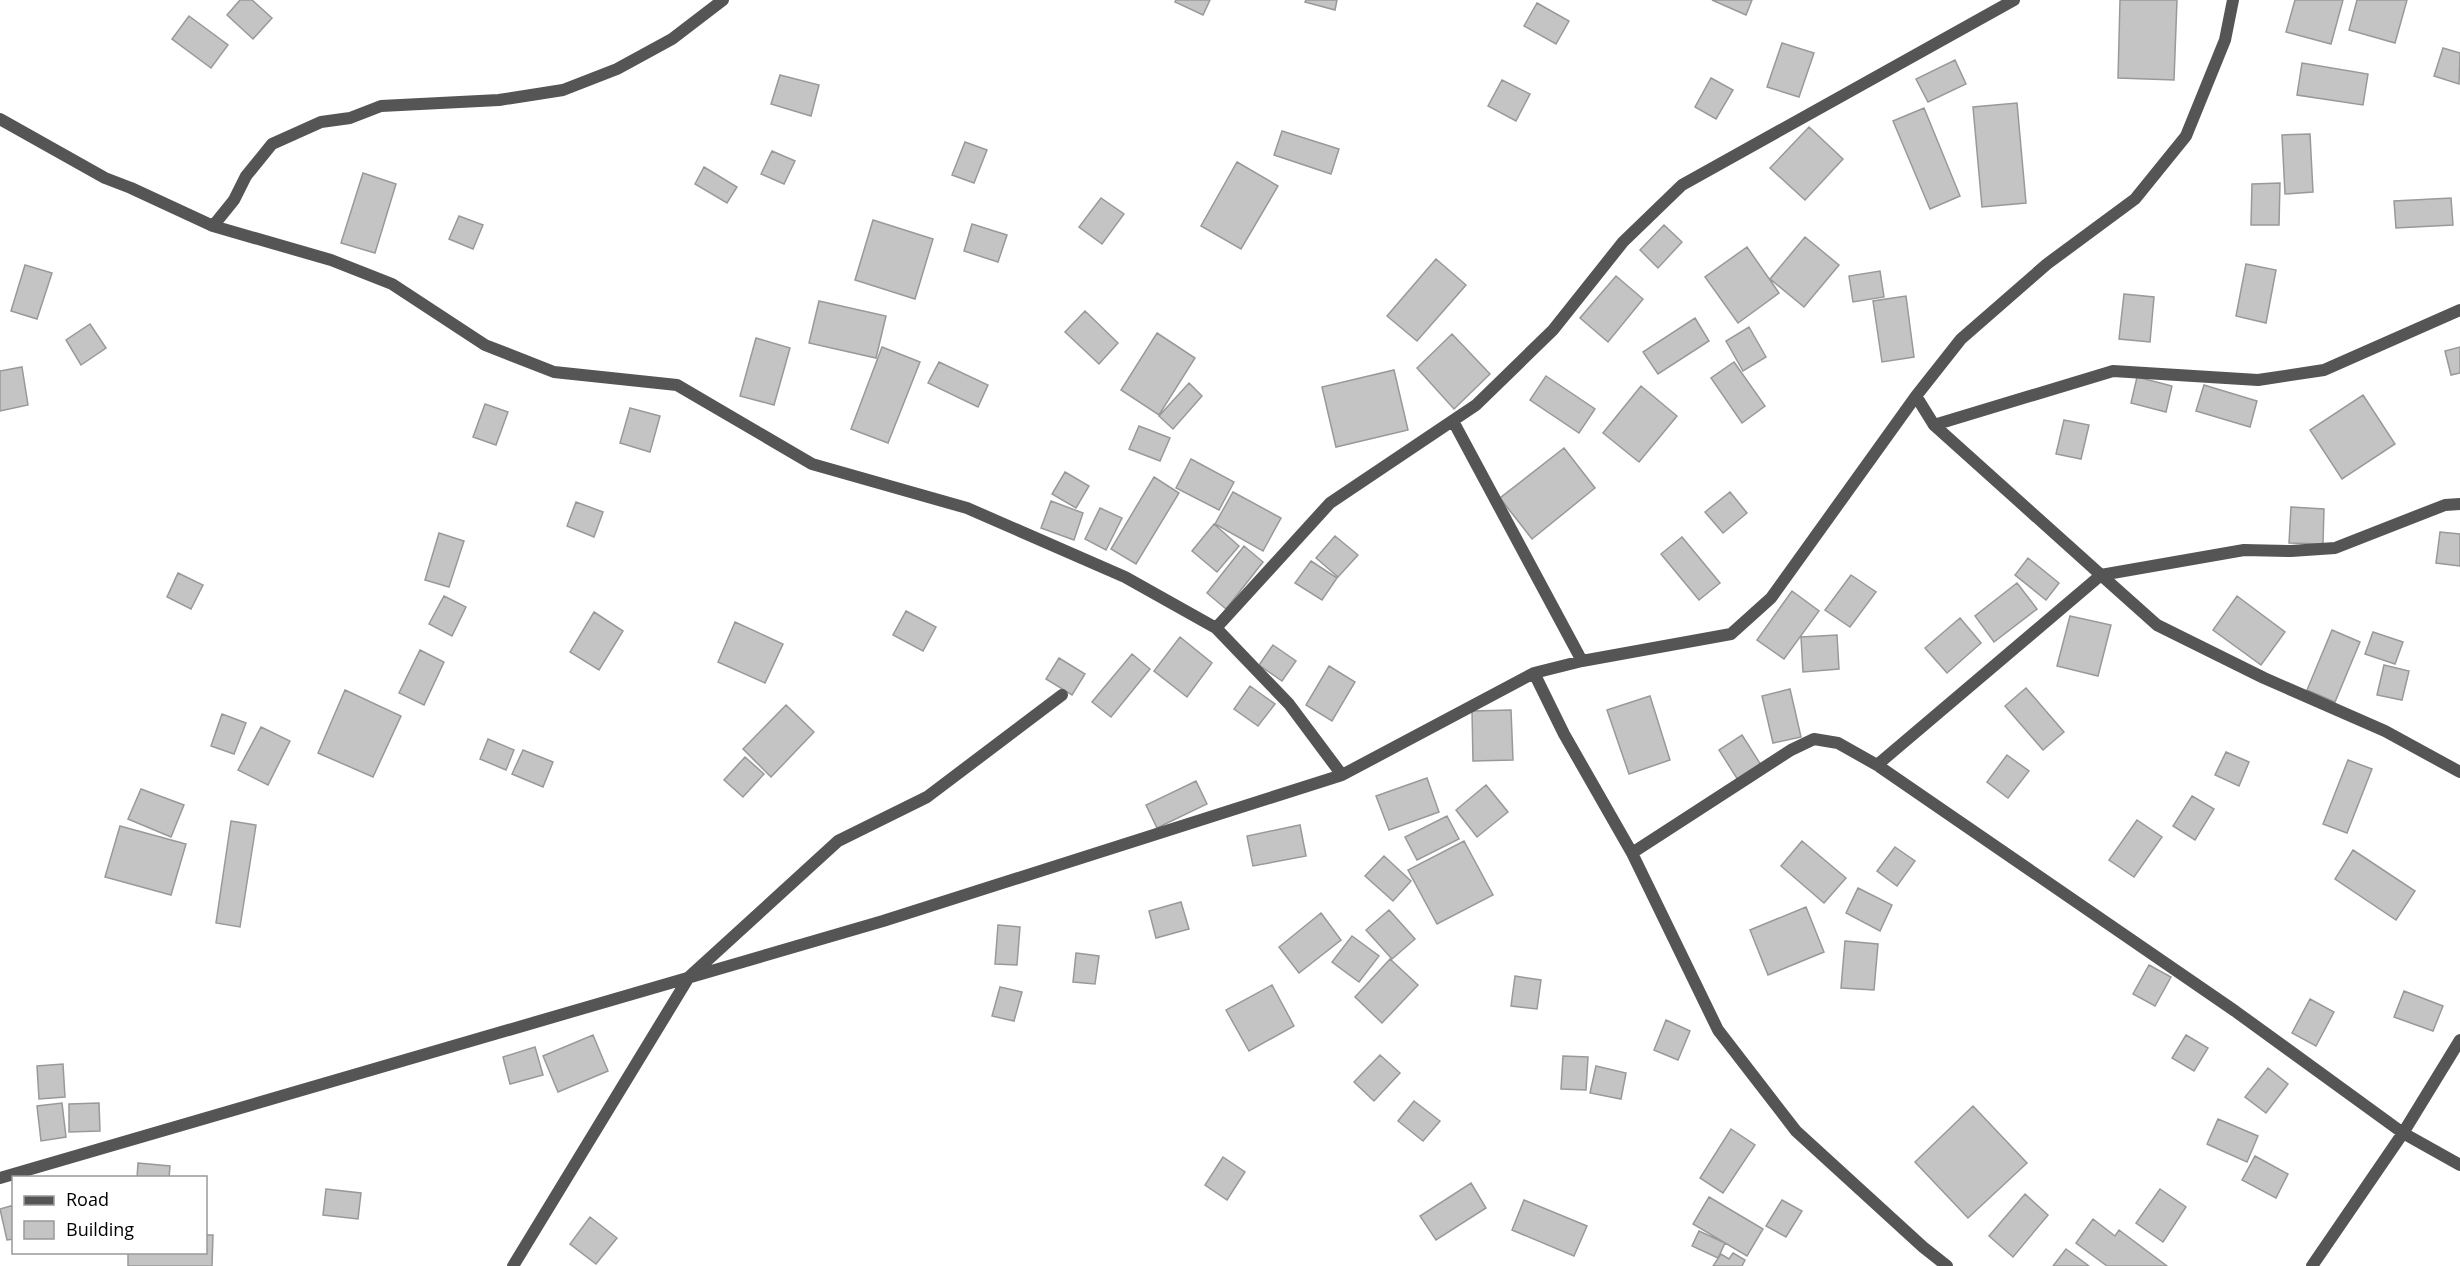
<svg xmlns="http://www.w3.org/2000/svg" width="2460" height="1266" font-family="'Open Sans',sans-serif">
	<style>
		.building { fill: #c4c4c4; stroke: #999; stroke-width: 1.5 }
		.lines { fill: none; stroke-linecap: round; stroke-linejoin: round }
		.minor { stroke: #555; stroke-width: 12 }
	</style>
	<rect width="100%" height="100%" fill="#fff"/>
	<path class="building" d="M 240,0 L 252,0 L 272,18 L 253,39 L 227,15 Z
		M 1176,0 L 1210,0 L 1203,15 L 1175,2 Z
		M 1306,0 L 1337,0 L 1335,10 L 1305,2 Z
		M 1712,0 L 1752,0 L 1746,15 Z
		M 2120,0 L 2177,0 L 2174,80 L 2118,78 Z
		M 2295,0 L 2343,0 L 2331,44 L 2286,32 Z
		M 2357,0 L 2407,0 L 2395,43 L 2349,30 Z
		M 1537,3 L 1569,21 L 1556,44 L 1524,26 Z
		M 189,16 L 228,45 L 211,68 L 172,39 Z
		M 1782,43 L 1814,53 L 1799,97 L 1767,87 Z
		M 2443,48 L 2460,53 L 2459,84 L 2434,76 Z
		M 1955,60 L 1966,84 L 1928,102 L 1916,79 Z
		M 2302,63 L 2368,74 L 2363,105 L 2297,95 Z
		M 780,75 L 819,85 L 811,116 L 771,104 Z
		M 1711,78 L 1733,90 L 1716,119 L 1695,107 Z
		M 1502,80 L 1530,94 L 1516,121 L 1488,106 Z
		M 2017,103 L 2026,203 L 1982,207 L 1973,107 Z
		M 1924,108 L 1960,196 L 1930,209 L 1893,121 Z
		M 1809,127 L 1843,159 L 1805,200 L 1770,168 Z
		M 1282,131 L 1339,149 L 1331,174 L 1274,155 Z
		M 2310,134 L 2313,192 L 2285,194 L 2282,135 Z
		M 965,142 L 987,150 L 974,183 L 952,175 Z
		M 772,151 L 795,161 L 784,184 L 761,174 Z
		M 1237,162 L 1278,186 L 1241,249 L 1201,226 Z
		M 704,167 L 737,187 L 727,203 L 695,184 Z
		M 363,173 L 396,184 L 375,253 L 341,243 Z
		M 2280,183 L 2279,225 L 2251,225 L 2252,184 Z
		M 1101,198 L 1124,214 L 1102,244 L 1079,227 Z
		M 2451,198 L 2453,225 L 2396,228 L 2394,201 Z
		M 459,216 L 483,225 L 473,249 L 449,239 Z
		M 873,220 L 933,239 L 915,299 L 855,280 Z
		M 972,224 L 1007,235 L 998,262 L 964,251 Z
		M 1664,225 L 1682,242 L 1658,268 L 1640,250 Z
		M 1805,237 L 1839,265 L 1804,307 L 1770,279 Z
		M 1747,247 L 1779,293 L 1738,323 L 1705,277 Z
		M 1436,259 L 1466,285 L 1417,341 L 1387,316 Z
		M 2246,264 L 2276,270 L 2266,323 L 2236,316 Z
		M 25,265 L 52,273 L 37,319 L 11,311 Z
		M 1880,271 L 1884,297 L 1853,302 L 1849,276 Z
		M 1616,276 L 1643,299 L 1608,342 L 1580,318 Z
		M 2124,294 L 2154,297 L 2150,342 L 2119,339 Z
		M 1906,296 L 1914,357 L 1882,362 L 1873,301 Z
		M 819,301 L 886,316 L 876,358 L 809,343 Z
		M 1085,311 L 1118,343 L 1099,364 L 1065,332 Z
		M 1695,318 L 1709,341 L 1658,374 L 1643,352 Z
		M 90,324 L 106,348 L 81,365 L 66,340 Z
		M 1749,327 L 1766,357 L 1743,371 L 1726,341 Z
		M 1157,333 L 1195,358 L 1159,415 L 1121,390 Z
		M 1452,334 L 1490,374 L 1454,409 L 1417,368 Z
		M 756,338 L 790,348 L 774,405 L 740,396 Z
		M 882,347 L 920,362 L 888,443 L 851,429 Z
		M 2460,347 L 2460,373 L 2451,375 L 2445,351 Z
		M 939,362 L 988,385 L 978,407 L 928,383 Z
		M 1734,362 L 1765,406 L 1742,423 L 1711,378 Z
		M 22,367 L 28,405 L 0,411 L 0,371 Z
		M 1394,370 L 1408,430 L 1336,447 L 1322,387 Z
		M 1546,376 L 1595,409 L 1579,433 L 1530,400 Z
		M 2137,377 L 2172,386 L 2166,412 L 2131,403 Z
		M 1189,383 L 1202,396 L 1173,429 L 1159,416 Z
		M 2204,385 L 2257,401 L 2250,427 L 2196,411 Z
		M 1641,386 L 1677,416 L 1639,462 L 1603,433 Z
		M 2363,395 L 2395,444 L 2342,479 L 2310,430 Z
		M 485,404 L 508,412 L 496,445 L 473,437 Z
		M 630,408 L 660,416 L 650,452 L 620,443 Z
		M 2064,420 L 2089,425 L 2081,459 L 2056,454 Z
		M 1139,426 L 1170,438 L 1160,461 L 1129,449 Z
		M 1564,448 L 1595,488 L 1532,539 L 1500,498 Z
		M 1191,459 L 1234,482 L 1219,510 L 1176,488 Z
		M 1065,472 L 1089,486 L 1076,508 L 1052,494 Z
		M 1154,477 L 1179,493 L 1136,564 L 1111,549 Z
		M 1233,492 L 1281,518 L 1263,551 L 1215,524 Z
		M 1730,492 L 1747,513 L 1723,533 L 1705,512 Z
		M 1051,501 L 1083,513 L 1074,540 L 1041,528 Z
		M 576,502 L 603,512 L 594,537 L 567,526 Z
		M 2291,507 L 2324,509 L 2323,544 L 2289,543 Z
		M 1100,508 L 1122,518 L 1106,550 L 1085,539 Z
		M 1214,524 L 1239,546 L 1217,572 L 1192,551 Z
		M 2440,532 L 2460,534 L 2460,566 L 2436,563 Z
		M 439,533 L 464,541 L 449,587 L 425,580 Z
		M 1335,536 L 1358,555 L 1338,577 L 1316,558 Z
		M 1682,537 L 1720,583 L 1699,600 L 1661,554 Z
		M 1244,546 L 1263,562 L 1226,609 L 1207,593 Z
		M 2028,558 L 2059,583 L 2046,600 L 2015,575 Z
		M 1311,561 L 1337,578 L 1322,600 L 1295,583 Z
		M 178,573 L 203,585 L 191,609 L 167,597 Z
		M 1851,575 L 1876,592 L 1850,627 L 1825,610 Z
		M 2017,583 L 2037,609 L 1994,642 L 1975,616 Z
		M 1792,591 L 1819,611 L 1784,659 L 1757,640 Z
		M 444,596 L 466,607 L 452,636 L 429,624 Z
		M 2237,596 L 2285,632 L 2261,665 L 2213,630 Z
		M 906,611 L 936,627 L 923,651 L 893,635 Z
		M 594,612 L 623,631 L 599,670 L 570,652 Z
		M 2070,616 L 2111,625 L 2098,676 L 2057,666 Z
		M 1960,618 L 1981,643 L 1947,673 L 1925,648 Z
		M 735,622 L 783,644 L 765,683 L 718,662 Z
		M 2332,630 L 2360,642 L 2335,702 L 2307,690 Z
		M 2373,632 L 2403,642 L 2395,664 L 2365,654 Z
		M 1837,635 L 1839,669 L 1803,672 L 1801,637 Z
		M 1180,637 L 1212,663 L 1187,697 L 1154,671 Z
		M 1273,645 L 1296,661 L 1282,681 L 1259,665 Z
		M 420,650 L 444,662 L 424,705 L 399,693 Z
		M 1132,654 L 1150,669 L 1111,717 L 1092,702 Z
		M 1059,658 L 1085,674 L 1072,695 L 1046,679 Z
		M 2384,665 L 2409,671 L 2402,700 L 2377,695 Z
		M 1329,666 L 1355,682 L 1332,721 L 1306,705 Z
		M 1250,686 L 1275,704 L 1258,726 L 1234,709 Z
		M 2026,688 L 2064,732 L 2043,750 L 2005,706 Z
		M 1790,689 L 1801,737 L 1773,743 L 1762,696 Z
		M 345,690 L 401,716 L 373,777 L 318,753 Z
		M 1650,696 L 1670,760 L 1629,774 L 1607,710 Z
		M 786,705 L 814,732 L 771,777 L 743,749 Z
		M 1511,710 L 1513,760 L 1473,761 L 1472,711 Z
		M 222,714 L 246,723 L 234,754 L 211,746 Z
		M 261,727 L 290,741 L 268,785 L 238,770 Z
		M 1742,735 L 1761,765 L 1738,780 L 1719,750 Z
		M 488,739 L 514,750 L 506,770 L 480,759 Z
		M 523,750 L 553,762 L 543,787 L 512,774 Z
		M 2226,752 L 2249,762 L 2239,786 L 2215,775 Z
		M 2007,755 L 2029,771 L 2008,798 L 1987,782 Z
		M 745,757 L 764,774 L 743,797 L 724,780 Z
		M 2348,760 L 2372,769 L 2347,833 L 2323,824 Z
		M 1427,778 L 1439,812 L 1389,830 L 1376,796 Z
		M 1196,781 L 1207,804 L 1157,828 L 1146,805 Z
		M 1486,785 L 1508,812 L 1477,837 L 1456,810 Z
		M 141,789 L 184,805 L 171,837 L 128,819 Z
		M 2192,796 L 2214,809 L 2195,840 L 2173,826 Z
		M 1447,816 L 1459,839 L 1417,860 L 1405,837 Z
		M 2137,820 L 2162,837 L 2134,877 L 2109,860 Z
		M 231,821 L 256,825 L 240,927 L 216,923 Z
		M 1300,825 L 1306,856 L 1253,866 L 1247,836 Z
		M 120,826 L 186,844 L 171,895 L 105,877 Z
		M 1464,841 L 1493,895 L 1437,924 L 1408,870 Z
		M 1802,841 L 1846,878 L 1824,903 L 1781,866 Z
		M 1895,847 L 1915,861 L 1897,886 L 1877,871 Z
		M 2353,850 L 2415,891 L 2396,920 L 2335,879 Z
		M 1384,856 L 1411,881 L 1393,901 L 1365,876 Z
		M 1858,888 L 1892,905 L 1880,931 L 1846,913 Z
		M 1181,902 L 1189,929 L 1156,938 L 1149,911 Z
		M 1806,907 L 1824,952 L 1768,975 L 1750,930 Z
		M 1389,910 L 1415,939 L 1392,959 L 1366,930 Z
		M 1321,913 L 1341,940 L 1299,973 L 1279,947 Z
		M 998,925 L 1020,927 L 1017,965 L 995,964 Z
		M 1352,936 L 1379,956 L 1359,982 L 1332,962 Z
		M 1845,941 L 1878,944 L 1874,990 L 1841,988 Z
		M 1076,953 L 1099,956 L 1095,984 L 1073,982 Z
		M 1390,959 L 1418,985 L 1382,1023 L 1355,997 Z
		M 2149,965 L 2171,977 L 2155,1006 L 2133,994 Z
		M 1515,976 L 1541,980 L 1537,1009 L 1511,1006 Z
		M 1272,985 L 1294,1026 L 1249,1051 L 1226,1010 Z
		M 1000,987 L 1022,992 L 1014,1021 L 992,1016 Z
		M 2404,991 L 2443,1006 L 2433,1031 L 2394,1017 Z
		M 2310,999 L 2334,1012 L 2316,1046 L 2292,1033 Z
		M 1666,1020 L 1690,1031 L 1678,1060 L 1654,1050 Z
		M 593,1035 L 608,1071 L 558,1092 L 543,1056 Z
		M 2186,1035 L 2208,1048 L 2194,1071 L 2172,1058 Z
		M 535,1047 L 543,1075 L 510,1084 L 503,1057 Z
		M 1380,1055 L 1400,1073 L 1374,1101 L 1354,1082 Z
		M 1563,1056 L 1588,1057 L 1586,1090 L 1561,1089 Z
		M 63,1064 L 65,1097 L 39,1099 L 37,1066 Z
		M 1596,1066 L 1626,1073 L 1621,1099 L 1590,1093 Z
		M 2268,1068 L 2288,1084 L 2266,1113 L 2245,1097 Z
		M 1414,1101 L 1440,1121 L 1423,1141 L 1398,1121 Z
		M 62,1103 L 66,1137 L 41,1141 L 37,1106 Z
		M 99,1103 L 100,1131 L 69,1132 L 69,1104 Z
		M 1973,1106 L 2027,1163 L 1968,1218 L 1915,1162 Z
		M 2218,1119 L 2258,1136 L 2247,1162 L 2207,1144 Z
		M 1731,1129 L 1755,1145 L 1723,1193 L 1700,1178 Z
		M 2255,1156 L 2288,1174 L 2276,1198 L 2242,1180 Z
		M 1223,1157 L 1245,1172 L 1227,1200 L 1205,1185 Z
		M 138,1163 L 170,1166 L 169,1178 L 137,1178 Z
		M 1471,1183 L 1486,1208 L 1436,1240 L 1420,1216 Z
		M 326,1189 L 361,1193 L 358,1219 L 323,1215 Z
		M 2160,1189 L 2186,1207 L 2163,1242 L 2136,1223 Z
		M 2025,1194 L 2048,1215 L 2013,1257 L 1989,1236 Z
		M 1709,1197 L 1763,1229 L 1747,1256 L 1693,1224 Z
		M 1524,1200 L 1587,1226 L 1574,1256 L 1512,1230 Z
		M 1782,1200 L 1802,1211 L 1786,1237 L 1766,1226 Z
		M 14,1205 L 14,1239 L 7,1240 L 0,1209 Z
		M 590,1217 L 617,1238 L 596,1264 L 570,1244 Z
		M 2093,1219 L 2115,1236 L 2119,1230 L 2167,1266 L 2107,1266 L 2076,1243 Z
		M 1699,1231 L 1725,1243 L 1718,1258 L 1692,1246 Z
		M 206,1235 L 213,1235 L 212,1266 L 128,1266 L 128,1252 L 206,1252 Z
		M 2066,1249 L 2089,1266 L 2053,1266 Z
		M 1733,1253 L 1745,1260 L 1742,1266 L 1713,1266 L 1721,1254 L 1729,1259 Z"/>
	<g class="lines">
		<path class="minor" d="M 0,119 L 105,178 L 131,188 L 213,226 L 331,260 L 392,284 L 485,345 L 554,372 L 677,385 L 812,464 L 967,508 L 1125,577 L 1216,628 L 1289,704 L 1342,775
			M 213,226 L 234,200 L 246,176 L 272,144 L 321,122 L 350,118 L 381,106 L 499,100 L 563,90 L 617,69 L 672,39 L 723,0
			M 1916,396 L 1934,425 L 2101,575 L 2244,550 L 2291,551 L 2335,548 L 2445,505 L 2460,504
			M 1453,421 L 1582,661
			M 1934,425 L 2113,371 L 2258,380 L 2324,370 L 2460,310
			M 1216,628 L 1330,503 L 1476,405 L 1553,330 L 1623,242 L 1682,185 L 2014,0
			M 1534,673 L 1582,661 L 1731,634 L 1771,598 L 1916,396 L 1961,339 L 2047,264 L 2135,199 L 2186,136 L 2225,40 L 2233,0
			M 1877,765 L 2101,575 L 2157,625 L 2264,678 L 2385,731 L 2460,772
			M 1632,853 L 1791,750 L 1814,739 L 1838,743 L 1877,765 L 2235,1011 L 2403,1133 L 2460,1165
			M 0,1178 L 883,921 L 1342,775 L 1534,673 L 1564,734 L 1632,853 L 1718,1030 L 1796,1131 L 1923,1247 L 1947,1266
			M 513,1266 L 689,977 L 838,841 L 927,797 L 1062,695
			M 2312,1266 L 2403,1133 L 2460,1040"/>
	</g>
	<rect x="12" y="1176" width="195" height="78" fill="#ffffff" stroke="#999999" stroke-width="1.5"/>
	<rect x="24" y="1196" width="30" height="9" fill="#555555" stroke="#999999" stroke-width="1.5"/>
	<text x="66" y="1206" font-size="18" fill="#000000">Road</text>
	<rect x="24" y="1221" width="30" height="18" fill="#c4c4c4" stroke="#999999" stroke-width="1.5"/>
	<text x="66" y="1236" font-size="18" fill="#000000">Building</text>
</svg>
